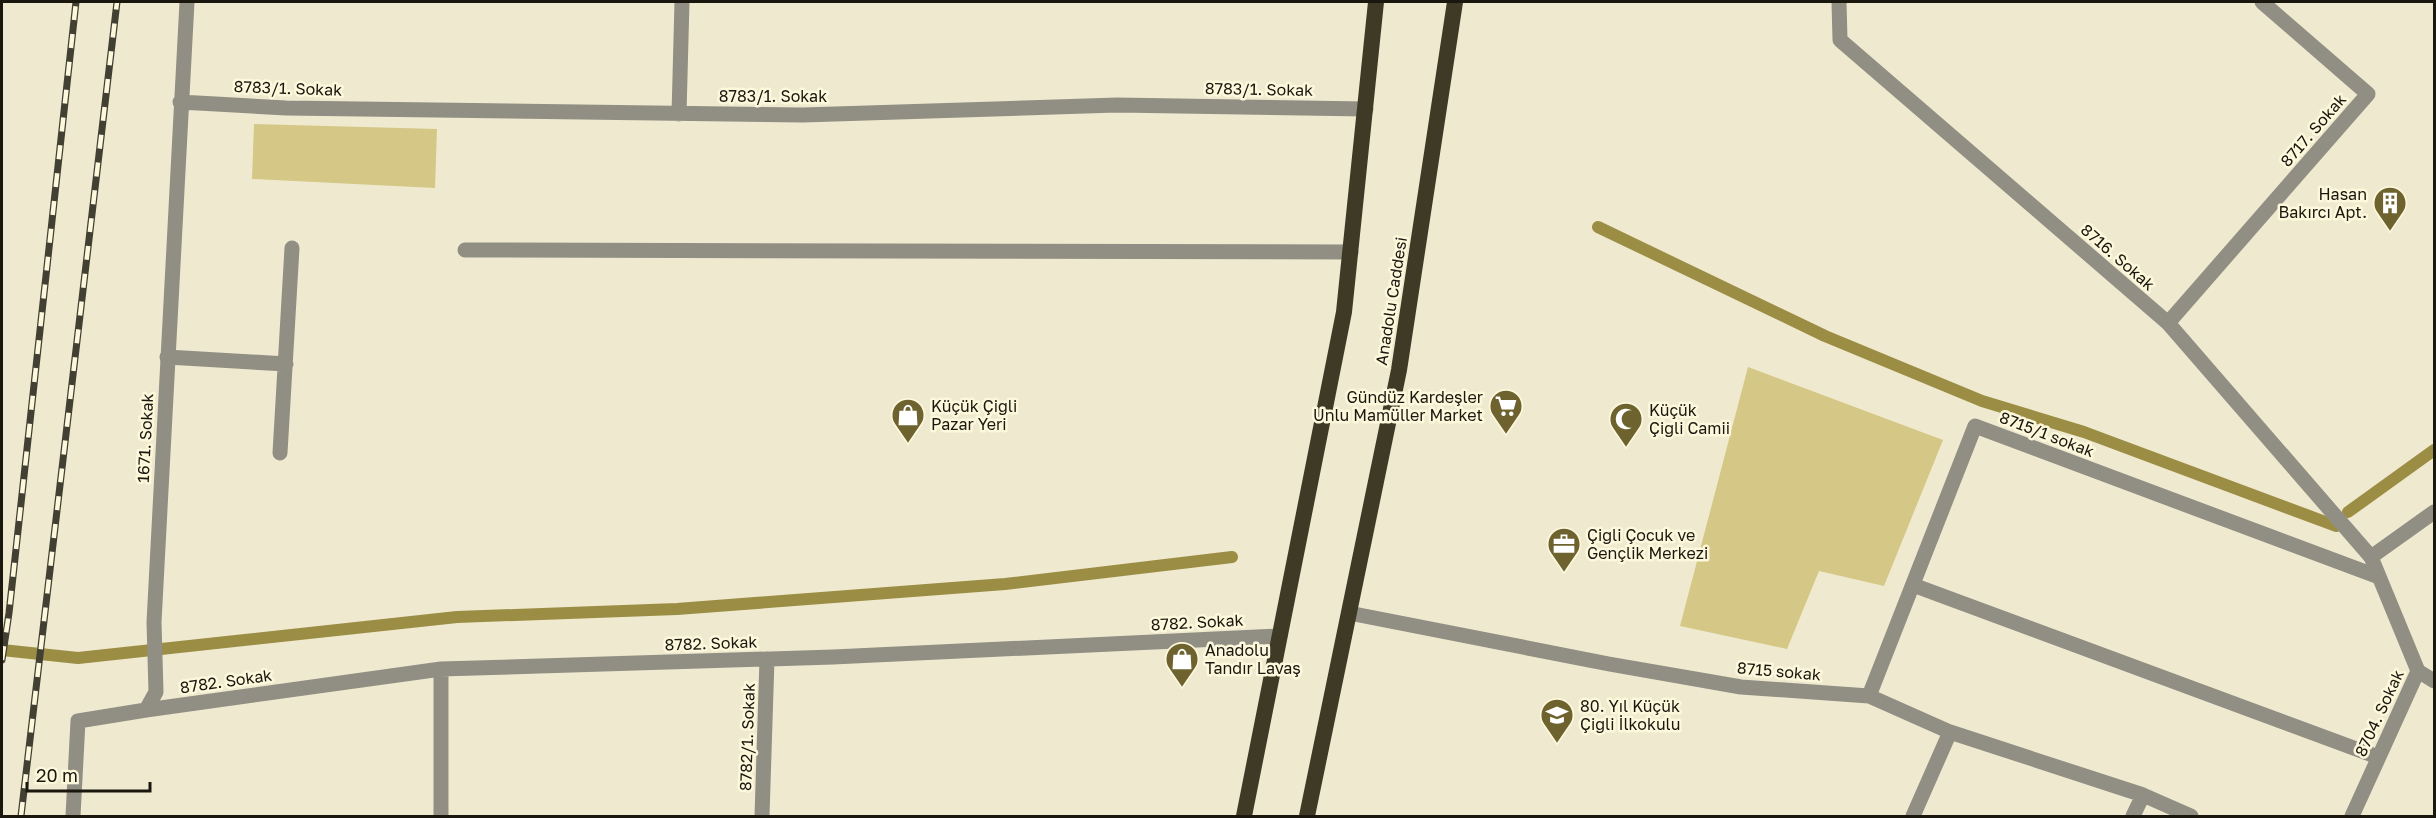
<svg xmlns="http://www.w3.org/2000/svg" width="2436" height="818" font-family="'Golos Text',sans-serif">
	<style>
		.green { fill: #d5c786 }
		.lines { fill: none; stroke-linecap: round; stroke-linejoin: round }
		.stream { stroke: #9c8d45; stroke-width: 12 }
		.service { stroke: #918f84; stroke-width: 15 }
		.minor { stroke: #918f84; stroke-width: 15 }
		.trunk { stroke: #3f3a26; stroke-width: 16 }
		.rail-casing { stroke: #424033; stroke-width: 7 }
		.rail { stroke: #fdf7dc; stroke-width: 4.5; stroke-dasharray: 14; stroke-linecap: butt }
		.labels { text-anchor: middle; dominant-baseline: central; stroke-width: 5; stroke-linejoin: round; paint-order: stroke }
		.street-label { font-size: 16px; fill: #19170e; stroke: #fdf7dc }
		.poi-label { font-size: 16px; fill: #19170e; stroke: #fdf7dc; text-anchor: start }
	</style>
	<rect width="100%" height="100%" fill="#efeacf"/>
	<path class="green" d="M 254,124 L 437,129 L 435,188 L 252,179 Z
		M 1748,367 L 1943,440 L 1884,586 L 1819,571 L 1787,649 L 1680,626 Z"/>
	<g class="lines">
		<path class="stream" d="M 1598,227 L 1825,336 L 1982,401 L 2084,432 L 2336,526
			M 2348,512 L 2434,450
			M 2,650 L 78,658 L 457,617 L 677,609 L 1005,584 L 1232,557"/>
		<path class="service" d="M 465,250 L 1351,252
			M 167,357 L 286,364
			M 280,453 L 292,248
			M 2371,557 L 2434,512
			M 1913,585 L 2378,757"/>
		<path class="minor" d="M 1839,2 L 1840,40 L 2168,323 L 2371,557 L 2418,671 L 2352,816
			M 180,102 L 286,108 L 803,115 L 1117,105 L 1366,109
			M 679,114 L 682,2
			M 2168,323 L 2368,94 L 2262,2
			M 1349,613 L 1609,664 L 1741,687 L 1869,696 L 1950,732 L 2143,795 L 2191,816
			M 2418,671 L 2434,681
			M 1869,696 L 1975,426 L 2379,577
			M 146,710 L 441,669 L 833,657 L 1280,636
			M 73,816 L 78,721 L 146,710 L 156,692 L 154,622 L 187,2
			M 441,816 L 441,669
			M 762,816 L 767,659
			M 1913,816 L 1950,732
			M 2133,816 L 2143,795"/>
		<path class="trunk" d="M 1244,816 L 1344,312 L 1376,2
			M 1307,816 L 1399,370 L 1455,2"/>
		<g class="rail-casing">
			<path id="rail" d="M 2,660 L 9,613 L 76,2
				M 21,816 L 117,2"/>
		</g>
		<use href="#rail" class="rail"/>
	</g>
	<defs>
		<g id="building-pin" transform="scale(1.725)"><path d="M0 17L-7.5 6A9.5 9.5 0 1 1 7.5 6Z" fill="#6e632f" stroke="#fdf7dc"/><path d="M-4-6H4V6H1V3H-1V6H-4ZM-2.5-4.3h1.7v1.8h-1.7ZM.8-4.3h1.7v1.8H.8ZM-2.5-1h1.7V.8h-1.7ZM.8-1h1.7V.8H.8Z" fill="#fff"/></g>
		<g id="supermarket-pin" transform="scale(1.725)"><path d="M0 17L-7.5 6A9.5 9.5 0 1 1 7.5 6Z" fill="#6e632f" stroke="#fdf7dc"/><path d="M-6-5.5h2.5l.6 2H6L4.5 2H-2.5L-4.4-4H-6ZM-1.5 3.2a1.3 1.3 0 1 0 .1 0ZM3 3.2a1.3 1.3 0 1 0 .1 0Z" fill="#fff"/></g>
		<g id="shop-pin" transform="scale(1.725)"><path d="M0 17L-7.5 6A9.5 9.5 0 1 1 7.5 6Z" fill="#6e632f" stroke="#fdf7dc"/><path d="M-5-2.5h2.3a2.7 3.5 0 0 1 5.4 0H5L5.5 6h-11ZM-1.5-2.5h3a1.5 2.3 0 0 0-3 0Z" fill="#fff"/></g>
		<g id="mosque-pin" transform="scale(1.725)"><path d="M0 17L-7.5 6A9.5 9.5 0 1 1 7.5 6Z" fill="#6e632f" stroke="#fdf7dc"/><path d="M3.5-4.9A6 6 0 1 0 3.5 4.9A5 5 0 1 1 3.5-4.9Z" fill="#fff"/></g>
		<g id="office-pin" transform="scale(1.725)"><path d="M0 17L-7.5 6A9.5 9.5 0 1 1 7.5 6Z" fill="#6e632f" stroke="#fdf7dc"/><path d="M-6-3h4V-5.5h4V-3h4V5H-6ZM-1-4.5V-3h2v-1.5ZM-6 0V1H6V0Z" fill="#fff"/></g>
		<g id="school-pin" transform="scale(1.725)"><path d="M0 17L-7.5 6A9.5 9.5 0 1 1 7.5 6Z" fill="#6e632f" stroke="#fdf7dc"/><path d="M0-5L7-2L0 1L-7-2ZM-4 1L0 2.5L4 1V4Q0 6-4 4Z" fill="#fff"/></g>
	</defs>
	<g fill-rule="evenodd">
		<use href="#building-pin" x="2390" y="203"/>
		<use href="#supermarket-pin" x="1506" y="406"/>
		<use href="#shop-pin" x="908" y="415"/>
		<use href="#mosque-pin" x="1626" y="419"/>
		<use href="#office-pin" x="1564" y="544"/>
		<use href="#shop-pin" x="1182" y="659"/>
		<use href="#school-pin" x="1557" y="715"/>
	</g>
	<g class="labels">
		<g class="street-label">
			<text transform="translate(288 88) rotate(2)">8783/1. Sokak</text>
			<text transform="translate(1259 89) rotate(1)">8783/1. Sokak</text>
			<text x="773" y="96">8783/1. Sokak</text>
			<text transform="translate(2313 130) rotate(-49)">8717. Sokak</text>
			<text transform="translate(2118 257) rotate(41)">8716. Sokak</text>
			<text transform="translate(1391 301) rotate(-81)">Anadolu Caddesi</text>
			<text transform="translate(2047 434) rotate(21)">8715/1 sokak</text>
			<text transform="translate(145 438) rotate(-87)">1671. Sokak</text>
			<text transform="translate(1197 622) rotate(-3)">8782. Sokak</text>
			<text transform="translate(711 643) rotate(-2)">8782. Sokak</text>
			<text transform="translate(1779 671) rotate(5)">8715 sokak</text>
			<text transform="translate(226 681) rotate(-8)">8782. Sokak</text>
			<text transform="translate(2379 713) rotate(-65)">8704. Sokak</text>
			<text transform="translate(747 737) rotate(-88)">8782/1. Sokak</text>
		</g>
		<g class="poi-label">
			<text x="2367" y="194" text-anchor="end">Hasan<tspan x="2367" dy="18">Bakırcı Apt.</tspan></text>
			<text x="1483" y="397" text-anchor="end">Gündüz Kardeşler<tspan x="1483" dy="18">Unlu Mamüller Market</tspan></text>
			<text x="931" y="406">Küçük Çiğli<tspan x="931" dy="18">Pazar Yeri</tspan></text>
			<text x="1649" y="410">Küçük<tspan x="1649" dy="18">Çiğli Camii</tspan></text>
			<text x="1587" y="535">Çiğli Çocuk ve<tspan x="1587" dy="18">Gençlik Merkezi</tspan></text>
			<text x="1205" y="650">Anadolu<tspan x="1205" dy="18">Tandır Lavaş</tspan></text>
			<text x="1580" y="706">80. Yıl Küçük<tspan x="1580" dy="18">Çiğli İlkokulu</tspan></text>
		</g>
	</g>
	<rect width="2436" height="818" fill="none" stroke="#19170e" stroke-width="6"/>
	<path d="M27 782v9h123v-9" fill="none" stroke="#19170e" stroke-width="3"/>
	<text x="36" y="782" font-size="18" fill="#19170e" stroke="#fdf7dc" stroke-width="4.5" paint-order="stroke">20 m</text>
</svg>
